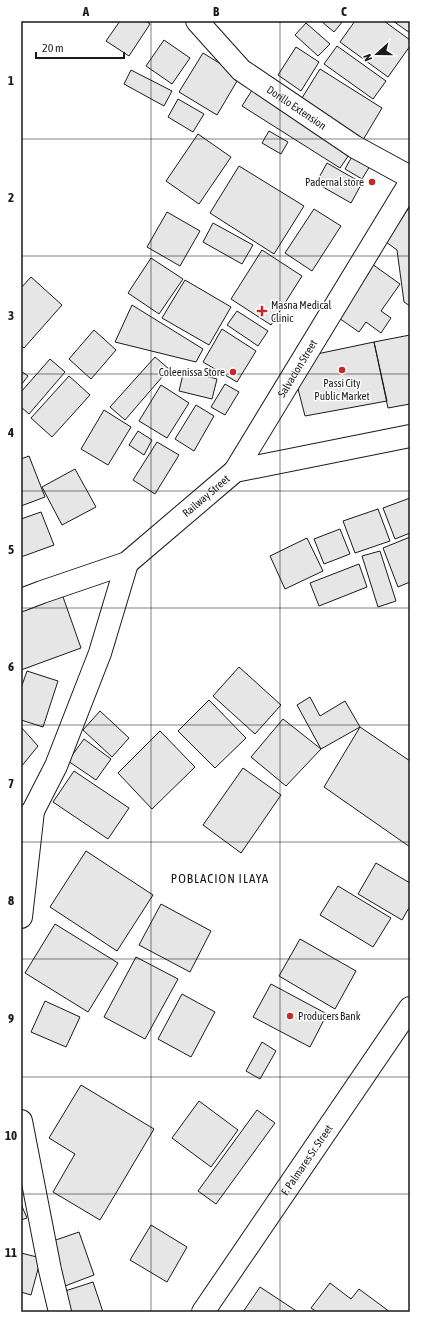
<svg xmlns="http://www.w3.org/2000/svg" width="431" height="1333" font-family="'Asap Condensed',sans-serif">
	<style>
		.building { fill: #e6e6e6; stroke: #1a1a1a }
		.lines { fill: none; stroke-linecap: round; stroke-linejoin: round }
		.street-casing { stroke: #1a1a1a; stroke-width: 24 }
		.secondary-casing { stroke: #1a1a1a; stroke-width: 24 }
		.primary-casing { stroke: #1a1a1a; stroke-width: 24 }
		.street { stroke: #fff; stroke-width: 22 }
		.secondary { stroke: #fff; stroke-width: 22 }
		.primary { stroke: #fff; stroke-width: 22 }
		.grid { fill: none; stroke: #1a1a1a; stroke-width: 1; stroke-opacity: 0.55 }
		.poi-dot { fill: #c62828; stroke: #fff; stroke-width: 1.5 }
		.labels { text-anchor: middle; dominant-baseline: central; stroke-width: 3; stroke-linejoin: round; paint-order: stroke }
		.street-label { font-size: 11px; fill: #1a1a1a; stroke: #fff }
		.poi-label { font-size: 11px; fill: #1a1a1a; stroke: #fff; text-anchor: end }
		.quarter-label { font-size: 13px; letter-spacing: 1px; fill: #1a1a1a; stroke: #fff }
		.neatline { fill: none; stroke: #1a1a1a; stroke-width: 1.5 }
		.grid-label { font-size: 13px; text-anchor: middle; font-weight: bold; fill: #1a1a1a }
	</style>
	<rect width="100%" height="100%" fill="#fff"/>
	<path class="building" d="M 120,21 L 146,21 L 150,24 L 129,56 L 106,41 Z
		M 321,21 L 343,21 L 334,32 Z
		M 355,21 L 384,21 L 410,40 L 410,46 L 388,77 L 340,42 Z
		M 393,21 L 410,21 L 410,33 Z
		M 306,23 L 330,44 L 318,56 L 295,35 Z
		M 164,40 L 190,58 L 172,84 L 146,66 Z
		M 337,46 L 386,81 L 373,99 L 324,64 Z
		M 296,47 L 319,62 L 301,91 L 278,75 Z
		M 203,53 L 240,76 L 217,115 L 179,92 Z
		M 320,69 L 382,108 L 360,145 L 297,106 Z
		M 131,70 L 172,91 L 164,106 L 124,84 Z
		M 254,87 L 353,149 L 340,168 L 242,106 Z
		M 178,99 L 204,114 L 193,132 L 168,117 Z
		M 269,131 L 288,142 L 281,154 L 262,143 Z
		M 198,134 L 231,157 L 199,204 L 166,181 Z
		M 355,151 L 373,161 L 362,179 L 345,169 Z
		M 327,163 L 362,183 L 351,203 L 316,183 Z
		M 239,166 L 304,206 L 274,254 L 210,213 Z
		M 410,206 L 410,306 L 404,302 L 397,250 L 386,242 Z
		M 314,209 L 341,226 L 312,271 L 285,253 Z
		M 167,212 L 200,231 L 180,266 L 147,247 Z
		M 213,223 L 253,245 L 242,264 L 203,242 Z
		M 262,250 L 302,276 L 271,325 L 231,299 Z
		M 151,258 L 183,279 L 159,314 L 128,293 Z
		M 372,264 L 400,284 L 381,311 L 391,318 L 381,333 L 366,322 L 359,332 L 336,316 Z
		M 31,277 L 62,305 L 24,348 L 21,345 L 21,288 Z
		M 185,280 L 231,307 L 209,345 L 162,318 Z
		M 132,305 L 203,349 L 196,362 L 115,342 Z
		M 237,311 L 268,331 L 258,346 L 227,325 Z
		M 222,329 L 256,351 L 237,382 L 203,362 Z
		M 94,330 L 116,350 L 91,379 L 69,359 Z
		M 410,335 L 410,404 L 388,408 L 374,342 Z
		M 374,342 L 387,401 L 305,416 L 297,385 L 312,355 Z
		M 155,357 L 169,369 L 125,420 L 110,407 Z
		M 50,359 L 65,372 L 29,414 L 21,407 L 21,392 Z
		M 184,370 L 217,379 L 212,399 L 179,391 Z
		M 21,371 L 28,376 L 21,385 Z
		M 69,376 L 90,395 L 52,437 L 31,418 Z
		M 225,384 L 239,392 L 225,415 L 211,407 Z
		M 161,385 L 189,403 L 167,438 L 139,421 Z
		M 196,405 L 214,416 L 194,451 L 175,439 Z
		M 104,410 L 131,427 L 108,465 L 81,449 Z
		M 138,431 L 152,440 L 144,455 L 129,445 Z
		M 157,442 L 179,455 L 155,494 L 133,480 Z
		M 29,456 L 45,497 L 21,506 L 21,459 Z
		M 75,469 L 96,507 L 62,525 L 42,487 Z
		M 410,498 L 410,533 L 395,539 L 383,508 Z
		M 378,509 L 390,541 L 355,553 L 343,521 Z
		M 41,512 L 54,545 L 21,557 L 21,519 Z
		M 340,529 L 350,554 L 324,564 L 314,539 Z
		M 410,537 L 410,582 L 398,587 L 383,548 Z
		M 307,538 L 323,571 L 285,589 L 270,556 Z
		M 380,551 L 396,601 L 378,607 L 362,556 Z
		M 359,564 L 367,587 L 319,606 L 310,583 Z
		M 62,594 L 81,648 L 21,670 L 21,609 Z
		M 239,667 L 281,705 L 255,734 L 213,696 Z
		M 27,671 L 58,681 L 43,727 L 21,720 L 21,688 Z
		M 310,697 L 320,716 L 345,701 L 360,727 L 321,749 L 297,705 Z
		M 209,700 L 246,738 L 215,768 L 178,731 Z
		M 100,711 L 129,738 L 112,757 L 83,730 Z
		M 283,719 L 321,749 L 286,786 L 251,757 Z
		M 21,727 L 38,746 L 21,767 Z
		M 360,727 L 410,761 L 410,847 L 324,787 Z
		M 160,731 L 195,767 L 152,809 L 118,773 Z
		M 84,739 L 111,759 L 96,780 L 68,761 Z
		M 243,768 L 281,795 L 241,853 L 203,825 Z
		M 74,771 L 129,808 L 108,839 L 53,802 Z
		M 86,851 L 153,895 L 117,951 L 50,907 Z
		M 376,863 L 410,883 L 410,906 L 402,920 L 358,894 Z
		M 338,886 L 391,918 L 373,947 L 320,915 Z
		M 161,904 L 211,931 L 190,972 L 139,945 Z
		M 55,924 L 118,963 L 88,1012 L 25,973 Z
		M 300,939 L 356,971 L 335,1009 L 279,976 Z
		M 136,957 L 178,979 L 145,1039 L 104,1017 Z
		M 271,984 L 327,1014 L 310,1047 L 253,1017 Z
		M 182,994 L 215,1012 L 191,1057 L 158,1039 Z
		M 45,1001 L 80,1017 L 66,1047 L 31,1032 Z
		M 262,1042 L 276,1051 L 260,1079 L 246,1071 Z
		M 81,1085 L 154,1129 L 100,1220 L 53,1192 L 75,1154 L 49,1138 Z
		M 199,1101 L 238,1130 L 211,1167 L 172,1138 Z
		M 257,1110 L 275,1123 L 216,1204 L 198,1191 Z
		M 21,1204 L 27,1218 L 21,1220 Z
		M 151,1225 L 187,1247 L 167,1282 L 130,1260 Z
		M 79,1232 L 94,1275 L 65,1286 L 50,1242 Z
		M 21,1253 L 41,1258 L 31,1295 L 21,1292 Z
		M 93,1282 L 103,1312 L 69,1312 L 62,1292 Z
		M 330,1283 L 351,1299 L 359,1289 L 390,1312 L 317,1312 L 311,1308 Z
		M 260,1287 L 298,1312 L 243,1312 Z"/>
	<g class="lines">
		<g class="street-casing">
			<g id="street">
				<path id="s1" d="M 197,21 L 241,70 L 355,147 L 410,177"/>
				<path d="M 21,917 L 33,811"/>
				<path d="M 21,1121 L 50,1270 L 60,1312"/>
			</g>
		</g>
		<g class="secondary-casing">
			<g id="secondary">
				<path id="s2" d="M 235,471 L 410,183"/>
				<path id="s3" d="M 21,600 L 42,592 L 127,563 L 235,471 L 410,436"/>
				<path d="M 21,822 L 33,811 L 56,766 L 100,653 L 127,563"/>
			</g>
		</g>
		<g class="primary-casing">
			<g id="primary">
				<path id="s4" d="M 203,1312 L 410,1008"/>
			</g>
		</g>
		<use href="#street" class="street"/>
		<use href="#secondary" class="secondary"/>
		<use href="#primary" class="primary"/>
	</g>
	<path class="grid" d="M 151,21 L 151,1312M 280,21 L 280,1312M 21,139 L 410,139M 21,256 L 410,256M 21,374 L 410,374M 21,491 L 410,491M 21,608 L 410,608M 21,725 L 410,725M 21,842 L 410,842M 21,959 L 410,959M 21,1077 L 410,1077M 21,1194 L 410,1194"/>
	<g class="poi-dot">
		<circle cx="372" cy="182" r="4"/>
		<path d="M260 305h4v4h4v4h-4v4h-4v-4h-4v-4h4z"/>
		<circle cx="342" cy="370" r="4"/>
		<circle cx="233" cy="372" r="4"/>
		<circle cx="290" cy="1016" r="4"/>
	</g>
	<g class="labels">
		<g class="street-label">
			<text stroke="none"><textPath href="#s1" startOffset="133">Dorillo Extension</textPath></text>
			<text stroke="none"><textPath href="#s2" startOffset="120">Salvacion Street</textPath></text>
			<text stroke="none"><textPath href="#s3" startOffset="216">Railway Street</textPath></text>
			<text stroke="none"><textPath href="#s4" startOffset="184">F. Palmares Sr. Street</textPath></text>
		</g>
		<g class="poi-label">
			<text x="364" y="182">Padernal store</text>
			<text x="271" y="305" text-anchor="start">Masna Medical<tspan x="271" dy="13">Clinic</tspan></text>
			<text x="225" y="372">Coleenissa Store</text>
			<text x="342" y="383" text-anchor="middle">Passi City<tspan x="342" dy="13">Public Market</tspan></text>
			<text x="298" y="1016" text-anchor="start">Producers Bank</text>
		</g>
		<g class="quarter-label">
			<text x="220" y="878">POBLACION ILAYA</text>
		</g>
	</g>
	<rect width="431" height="1333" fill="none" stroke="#ffffff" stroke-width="44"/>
	<g transform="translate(377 54) rotate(249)" stroke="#ffffff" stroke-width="3" paint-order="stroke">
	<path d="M0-3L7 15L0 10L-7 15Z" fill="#1a1a1a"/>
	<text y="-6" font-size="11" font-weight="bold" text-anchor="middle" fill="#1a1a1a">N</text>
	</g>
	<path d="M36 52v6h88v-6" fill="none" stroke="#1a1a1a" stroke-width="2"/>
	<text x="42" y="52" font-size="12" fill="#1a1a1a" stroke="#ffffff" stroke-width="3" paint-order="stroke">20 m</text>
	<rect x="22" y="22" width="387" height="1289" class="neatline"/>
	<g class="grid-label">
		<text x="86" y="16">A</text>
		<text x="216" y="16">B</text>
		<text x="344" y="16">C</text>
		<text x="11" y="85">1</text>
		<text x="11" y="202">2</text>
		<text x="11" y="320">3</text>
		<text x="11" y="437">4</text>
		<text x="11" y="554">5</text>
		<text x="11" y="671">6</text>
		<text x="11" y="788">7</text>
		<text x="11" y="905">8</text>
		<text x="11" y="1023">9</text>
		<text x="11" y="1140">10</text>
		<text x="11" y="1257">11</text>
	</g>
</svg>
